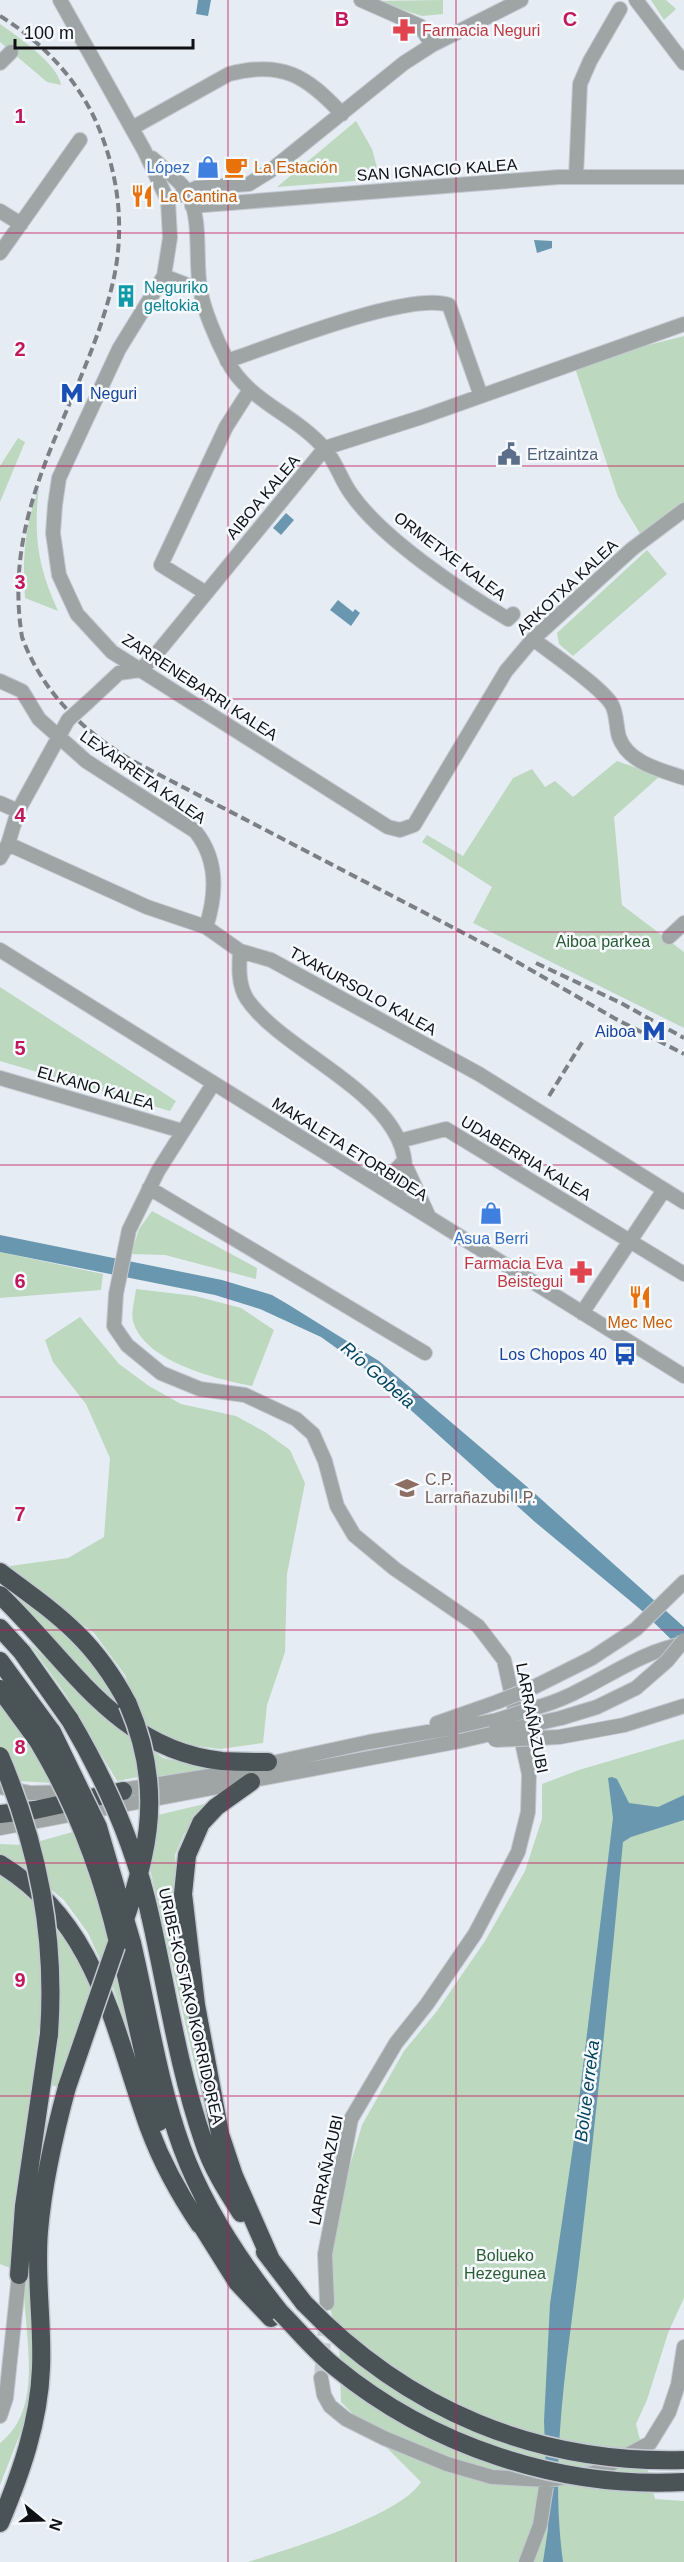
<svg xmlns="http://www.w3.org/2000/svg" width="684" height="2562" font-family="Arial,sans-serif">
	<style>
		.green { fill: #bcd8be }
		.water { fill: #6997af }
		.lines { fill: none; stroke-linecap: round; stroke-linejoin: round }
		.minor-tunnel { stroke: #c6cbd2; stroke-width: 14; stroke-dasharray: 14 7; stroke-linecap: butt }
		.minor-casing { stroke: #c3c9d0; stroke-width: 16 }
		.highway-casing { stroke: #c3c9d0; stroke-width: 21 }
		.minor { stroke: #9fa4a5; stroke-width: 14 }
		.highway { stroke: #4a5355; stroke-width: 18 }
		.rail { stroke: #7c8086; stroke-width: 4; stroke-dasharray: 9 4.5; stroke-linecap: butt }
		.minor-bridge-casing { stroke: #c3c9d0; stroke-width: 16; stroke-linecap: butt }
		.highway-bridge-casing { stroke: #c3c9d0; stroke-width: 21; stroke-linecap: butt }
		.minor-bridge { stroke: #9fa4a5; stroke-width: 14 }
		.highway-bridge { stroke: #4a5355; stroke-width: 18 }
		.grid { fill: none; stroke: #c2185b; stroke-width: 1.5; stroke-opacity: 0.55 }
		.labels { text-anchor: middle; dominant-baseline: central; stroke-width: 5; stroke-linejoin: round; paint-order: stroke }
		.health-label { font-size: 16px; fill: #be3a42; stroke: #f6f9fe; text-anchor: start }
		.shop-label { font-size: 16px; fill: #366cbe; stroke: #f6f9fe; text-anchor: end }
		.food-label { font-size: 16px; fill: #c56008; stroke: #f6f9fe; text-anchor: start }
		.street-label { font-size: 16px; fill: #0e1013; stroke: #f6f9fe }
		.culture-label { font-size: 16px; fill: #0d838f; stroke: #f6f9fe; text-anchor: start }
		.transit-label { font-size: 16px; fill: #164399; stroke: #f6f9fe; text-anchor: end }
		.service-label { font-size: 16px; fill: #4e5e75; stroke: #f6f9fe; text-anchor: start }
		.park-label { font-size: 16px; fill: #285d31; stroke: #f6f9fe }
		.education-label { font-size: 16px; fill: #785e54; stroke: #f6f9fe; text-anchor: start }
		.water-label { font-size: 18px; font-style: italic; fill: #01445d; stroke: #f6f9fe }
		.grid-label { font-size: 20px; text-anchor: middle; font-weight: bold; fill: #c2185b; stroke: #f6f9fe; stroke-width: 5; stroke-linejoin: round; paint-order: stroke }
	</style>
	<rect width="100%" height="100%" fill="#e6ecf4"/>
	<path class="green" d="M 443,0 L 443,14 L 422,16 L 376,1 Z
		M 651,0 L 666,0 L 676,9 L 664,20 Z
		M 0,24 C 17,36 59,65 61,85 L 47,82 L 0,42 Z
		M 356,121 L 372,149 L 380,179 L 277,187 Z
		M 684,336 L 684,507 L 644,540 L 618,497 L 575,368 L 621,352 Z
		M 18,438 L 25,442 L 0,502 L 0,466 Z
		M 39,488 C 33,536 38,567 58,611 L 25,598 C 22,559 25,525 39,488 Z
		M 647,550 L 667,574 L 573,656 L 559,644 L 557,633 Z
		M 617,761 L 660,776 L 614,817 L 622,905 L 684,952 L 684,1028 L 473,923 L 492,887 L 422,842 L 427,835 L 463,856 L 513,778 L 532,769 L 545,787 L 555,781 L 573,797 Z
		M 0,987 L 176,1101 L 170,1111 L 0,1061 Z
		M 152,1211 L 257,1268 L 256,1279 L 165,1255 L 131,1254 L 139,1229 Z
		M 0,1252 L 103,1274 L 101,1290 L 0,1298 Z
		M 136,1289 L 195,1296 L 241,1308 L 274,1330 L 252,1386 C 217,1379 144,1362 133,1321 C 131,1312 135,1298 136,1289 Z
		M 80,1317 L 119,1364 L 149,1386 L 181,1404 L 236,1416 L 265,1432 L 290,1450 L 305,1483 L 287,1574 L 285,1652 L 267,1705 L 263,1743 L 220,1749 L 167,1742 L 142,1724 L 125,1675 L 94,1633 L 3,1567 L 68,1558 L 104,1537 L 110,1458 L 86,1404 L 53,1362 L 45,1340 Z
		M 0,1579 L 83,1644 L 123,1710 L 0,1585 Z
		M 29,1643 L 134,1740 L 143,1776 L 117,1781 L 66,1695 Z
		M 0,1698 L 24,1729 L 53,1783 L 17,1781 L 0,1747 Z
		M 684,1739 L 684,2298 L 668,2333 L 647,2400 L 636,2424 L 655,2499 L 684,2501 L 684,2562 L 248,2562 C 288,2549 400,2516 421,2482 L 341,2402 L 339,2338 L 323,2285 L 327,2243 L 362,2125 L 404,2051 L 437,2011 L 485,1941 L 525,1871 L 542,1819 L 542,1784 L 579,1770 Z
		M 152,1750 L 163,1758 L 216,1770 L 158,1776 Z
		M 217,1801 L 201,1812 L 184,1834 L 175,1855 L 187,1990 L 204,2105 L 150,1869 L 158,1815 Z
		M 76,1831 L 111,1936 L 102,1964 L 88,1933 L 64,1900 L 49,1888 L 37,1842 Z
		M 0,1844 L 22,1845 L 32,1877 L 0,1856 Z
		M 0,1872 L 35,1896 L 43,1994 L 10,2268 L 0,2264 Z
		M 53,1918 L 95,1983 L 61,2088 L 51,2085 Z
		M 119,1964 L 136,2055 L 112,1984 Z
		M 31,2219 L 34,2364 L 29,2411 L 0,2485 L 0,2443 C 47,2407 22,2330 24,2279 C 25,2259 29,2239 31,2219 Z"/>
	<path class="water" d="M 198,0 L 211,0 L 208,16 L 196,14 Z
		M 534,240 L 552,241 L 552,248 L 537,253 Z
		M 286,513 L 294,520 L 281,535 L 273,528 Z
		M 338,600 L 353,612 L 355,609 L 360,613 L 351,626 L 330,610 Z
		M 0,1235 L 222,1280 L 272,1295 L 289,1305 L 379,1361 L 532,1491 L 684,1627 L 684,1652 L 640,1609 L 535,1522 L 363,1367 L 321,1337 L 260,1309 L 215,1295 L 0,1252 Z
		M 612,1777 L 617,1779 L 629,1803 L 658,1807 L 684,1795 L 684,1820 L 631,1837 L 623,1842 C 610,1980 596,2117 580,2254 C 568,2357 549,2459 563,2562 L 543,2562 L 548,2529 L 544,2421 L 550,2304 L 575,2133 L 613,1818 L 608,1778 Z"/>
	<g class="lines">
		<path class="minor-tunnel" d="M 321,2378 L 326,2317"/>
		<g class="minor-casing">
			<path id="minor" d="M 60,0 L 144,150 L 168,201 L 170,238 L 164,276 L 119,349 L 59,478 L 55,505 L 53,533 L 59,575 L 77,614 L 112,652 L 388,827 L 400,830 L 414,825 L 506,671 L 533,639 L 632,549 L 684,510
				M 361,0 L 420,26 L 432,45
				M 636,0 L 684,63
				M 0,63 L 11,52
				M 132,128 L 229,74 C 282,60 307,76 342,114
				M 152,158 C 163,168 181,181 188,193 C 202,220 195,259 200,288 C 203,309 217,341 227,360 C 247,401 295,414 324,448 C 336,461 341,481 352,495 C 383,539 461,591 508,619 L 513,614
				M 576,177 L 580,84 L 590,61 L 620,9
				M 181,195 L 196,188 L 249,184 L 270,171 L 404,63 L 432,45 L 521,0
				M 192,206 L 559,177 L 684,177
				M 0,211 L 21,224
				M 0,253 L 80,140
				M 164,276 L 200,290
				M 227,361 C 272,346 409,291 449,305 L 481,396
				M 206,593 L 161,565 L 226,427 L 249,391
				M 533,639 C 551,653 603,688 612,705 C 617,714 616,727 619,737 C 628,763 661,770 684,778
				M 0,681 L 22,691 L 39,719 L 86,761 L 195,831 C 218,859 217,893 206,927
				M 88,702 L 119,673 L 140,670 L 153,658 L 325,448 L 422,417 L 684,324
				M 0,803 L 18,811
				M 8,844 L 147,907 L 206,927 L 240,951 L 271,960 L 479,1074 L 684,1202
				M 0,858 L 8,844 L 18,811 L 68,720
				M 669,937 L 684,923
				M 0,950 L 684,1376
				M 240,951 C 239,967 238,985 247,999 C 287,1059 439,1107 398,1198
				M 0,1078 L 182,1131
				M 213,1084 L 158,1171 L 129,1230 L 116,1294 L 114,1326 L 127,1345 L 161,1373 L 200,1389 L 245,1395 L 296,1419 L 313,1434 L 325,1461 L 337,1506 L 354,1535 L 395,1569 L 478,1626 L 504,1660 L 529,1774 L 528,1812 L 518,1852 L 475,1934 L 427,2004 L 396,2043 L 351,2119 L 325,2254 L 327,2303
				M 399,1141 L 446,1129 L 684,1274
				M 407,1169 L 429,1217
				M 369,1179 C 386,1181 392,1175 403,1162
				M 149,1188 L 425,1353
				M 582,1313 L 664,1190
				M 530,1689 L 592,1658 L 636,1629 L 684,1582
				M 534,1708 C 588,1695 630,1653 684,1644
				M 561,1718 L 597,1707 L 636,1688
				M 437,1723 L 497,1702
				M 559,1737 L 624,1725 L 684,1706
				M 0,1787 L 31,1793 L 73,1792
				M 116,1791 L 222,1774 L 369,1742 L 494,1721
				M 0,1828 L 460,1741
				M 321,2378 L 324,2395 L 330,2406 L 346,2419 L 384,2438 L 447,2464 L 492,2477 L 547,2480 L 594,2473 L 650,2443 L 669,2412 L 678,2385 L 684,2347
				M 0,2416 L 6,2398 L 19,2275
				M 526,2562 L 540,2525 L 547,2480"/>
		</g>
		<g class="highway-casing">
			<path id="highway" d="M 0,1572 C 57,1614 94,1639 128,1704
				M 0,1595 C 69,1661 117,1750 222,1761 C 237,1762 253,1762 268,1762
				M 0,1628 L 22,1652 L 70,1720
				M 0,1661 L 52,1732
				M 0,1689 L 38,1741
				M 251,1782 L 216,1807 L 201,1823 L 187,1855 L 183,1894 L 196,2005 L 220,2134 L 234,2176 L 271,2260
				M 0,1814 L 35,1810 L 123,1791
				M 0,1864 C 98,1923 113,2028 149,2128 C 162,2163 179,2194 200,2225
				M 150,1915 C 167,1990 178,2067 203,2140 C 211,2166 226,2190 241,2213
				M 132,1943 C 148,2011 158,2082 182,2148 C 204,2208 240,2262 280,2312
				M 122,1957 L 159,2122
				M 195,2215 L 237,2282 L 271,2318
				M 265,2252 L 304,2303
				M 19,2275 L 24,2206 L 49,2034
				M 0,2523 C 21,2473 39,2422 41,2368 C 43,2323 35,2277 39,2231 C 43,2182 54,2135 67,2087"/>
		</g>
		<use href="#minor" class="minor"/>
		<use href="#highway" class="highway"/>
		<path class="rail" d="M 0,16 C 46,44 85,87 103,139 C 120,185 124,234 113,282 C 84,406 0,500 22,637 C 42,692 82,730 131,760 L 500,952 L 614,1018 L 684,1054
			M 536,963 L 621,1003 L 684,1038
			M 549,1096 L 583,1041"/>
		<g class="minor-bridge-casing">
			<path id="minor-bridge" d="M 68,720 L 88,702
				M 636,1688 L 667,1661 L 684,1640
				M 497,1702 L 530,1689
				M 494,1721 L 534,1708
				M 495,1740 L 559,1737
				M 460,1741 L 561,1718"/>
		</g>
		<g class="highway-bridge-casing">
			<path id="highway-bridge" d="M 70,1720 C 106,1781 135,1846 150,1915
				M 52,1732 L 98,1827 L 132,1943
				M 38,1741 C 76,1804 101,1870 118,1942
				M 0,1756 C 38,1846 56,1936 49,2034
				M 67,2087 C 82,2044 97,2000 112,1957 C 144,1866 169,1799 128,1704
				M 304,2303 C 407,2410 536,2464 684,2460
				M 280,2312 C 298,2330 315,2351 335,2367 C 431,2446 560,2489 684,2482"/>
		</g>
		<use href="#minor-bridge" class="minor-bridge"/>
		<use href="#highway-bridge" class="highway-bridge"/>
	</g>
	<path class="grid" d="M 228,0 L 228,2562M 456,0 L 456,2562M 0,233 L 684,233M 0,466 L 684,466M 0,699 L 684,699M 0,932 L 684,932M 0,1165 L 684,1165M 0,1397 L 684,1397M 0,1630 L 684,1630M 0,1863 L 684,1863M 0,2096 L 684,2096M 0,2329 L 684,2329"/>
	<defs>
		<g id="pharmacy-bare" transform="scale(1.8)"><path d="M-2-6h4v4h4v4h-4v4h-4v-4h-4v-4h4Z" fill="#e0444e" stroke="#f6f9fe" stroke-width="2.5" paint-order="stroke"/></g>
		<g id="shop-bare" transform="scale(1.8)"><path d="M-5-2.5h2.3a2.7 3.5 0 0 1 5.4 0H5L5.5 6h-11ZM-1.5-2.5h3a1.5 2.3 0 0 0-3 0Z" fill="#3f7fe0" stroke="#f6f9fe" stroke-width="2.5" paint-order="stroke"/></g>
		<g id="cafe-bare" transform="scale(1.8)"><path d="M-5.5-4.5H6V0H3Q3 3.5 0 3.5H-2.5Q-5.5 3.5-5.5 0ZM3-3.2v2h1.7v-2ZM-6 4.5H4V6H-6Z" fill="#e8710a" stroke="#f6f9fe" stroke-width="2.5" paint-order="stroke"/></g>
		<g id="restaurant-bare" transform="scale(1.8)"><path d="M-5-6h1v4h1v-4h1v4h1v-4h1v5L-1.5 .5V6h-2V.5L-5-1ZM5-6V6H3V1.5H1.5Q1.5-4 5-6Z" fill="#e8710a" stroke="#f6f9fe" stroke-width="2.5" paint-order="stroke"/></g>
		<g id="building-bare" transform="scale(1.8)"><path d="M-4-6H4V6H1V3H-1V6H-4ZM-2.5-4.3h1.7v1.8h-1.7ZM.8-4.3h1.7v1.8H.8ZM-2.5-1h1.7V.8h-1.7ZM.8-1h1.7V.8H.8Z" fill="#0f9aa8" stroke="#f6f9fe" stroke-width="2.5" paint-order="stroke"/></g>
		<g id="metro-bare" transform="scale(1.8)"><path d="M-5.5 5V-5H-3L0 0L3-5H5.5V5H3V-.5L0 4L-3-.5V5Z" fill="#1a4fb4" stroke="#f6f9fe" stroke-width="2.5" paint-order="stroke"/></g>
		<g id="civic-bare" transform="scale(1.8)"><path d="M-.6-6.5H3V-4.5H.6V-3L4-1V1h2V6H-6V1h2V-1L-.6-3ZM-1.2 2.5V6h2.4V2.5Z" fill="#5c6f8a" stroke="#f6f9fe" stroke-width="2.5" paint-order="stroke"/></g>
		<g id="bus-bare" transform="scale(1.8)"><path d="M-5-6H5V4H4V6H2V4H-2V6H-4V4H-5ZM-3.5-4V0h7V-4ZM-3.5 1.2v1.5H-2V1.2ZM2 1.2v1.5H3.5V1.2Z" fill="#1a4fb4" stroke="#f6f9fe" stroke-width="2.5" paint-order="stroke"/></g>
		<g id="school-bare" transform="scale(1.8)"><path d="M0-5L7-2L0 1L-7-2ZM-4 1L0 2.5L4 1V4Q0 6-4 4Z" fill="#8d6e63" stroke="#f6f9fe" stroke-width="2.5" paint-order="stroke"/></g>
	</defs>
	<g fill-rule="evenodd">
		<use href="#pharmacy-bare" x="404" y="30"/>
		<use href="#shop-bare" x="208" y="167"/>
		<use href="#cafe-bare" x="236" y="167"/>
		<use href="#restaurant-bare" x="142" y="196"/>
		<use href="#building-bare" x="126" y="296"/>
		<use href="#metro-bare" x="72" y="393"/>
		<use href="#civic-bare" x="509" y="454"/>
		<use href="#metro-bare" x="654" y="1031"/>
		<use href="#shop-bare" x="491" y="1213"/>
		<use href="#pharmacy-bare" x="581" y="1272"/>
		<use href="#restaurant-bare" x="640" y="1297"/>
		<use href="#bus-bare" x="625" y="1354"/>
		<use href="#school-bare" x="407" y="1488"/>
	</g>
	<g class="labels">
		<g class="health-label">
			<text x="422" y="30">Farmacia Neguri</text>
			<text x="563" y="1263" text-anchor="end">Farmacia Eva<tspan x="563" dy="18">Beistegui</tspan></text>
		</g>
		<g class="shop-label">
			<text x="190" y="167">López</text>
			<text x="491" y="1238" text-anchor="middle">Asua Berri</text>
		</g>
		<g class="food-label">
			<text x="254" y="167">La Estación</text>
			<text x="160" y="196">La Cantina</text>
			<text x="640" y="1322" text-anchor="middle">Mec Mec</text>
		</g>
		<g class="street-label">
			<text transform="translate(437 170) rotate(-4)">SAN IGNACIO KALEA</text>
			<text transform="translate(263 497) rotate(-50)">AIBOA KALEA</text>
			<text transform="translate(450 556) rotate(37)">ORMETXE KALEA</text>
			<text transform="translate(567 587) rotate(-43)">ARKOTXA KALEA</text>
			<text transform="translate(200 687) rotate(33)">ZARRENEBARRI KALEA</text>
			<text transform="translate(143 777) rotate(35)">LEXARRETA KALEA</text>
			<text transform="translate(363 991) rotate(29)">TXAKURSOLO KALEA</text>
			<text transform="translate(96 1088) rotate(16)">ELKANO KALEA</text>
			<text transform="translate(350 1149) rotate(32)">MAKALETA ETORBIDEA</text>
			<text transform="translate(526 1158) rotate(31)">UDABERRIA KALEA</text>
			<text transform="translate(532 1718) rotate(79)">LARRAÑAZUBI</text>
			<text transform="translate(191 2006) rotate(77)">URIBE-KOSTAKO KORRIDOREA</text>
			<text transform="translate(326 2170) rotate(-78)">LARRAÑAZUBI</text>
		</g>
		<g class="culture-label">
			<text x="144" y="287">Neguriko<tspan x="144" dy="18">geltokia</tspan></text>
		</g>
		<g class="transit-label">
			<text x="90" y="393" text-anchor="start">Neguri</text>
			<text x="636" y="1031">Aiboa</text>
			<text x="607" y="1354">Los Chopos 40</text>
		</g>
		<g class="service-label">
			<text x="527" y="454">Ertzaintza</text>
		</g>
		<g class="park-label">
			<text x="603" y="941">Aiboa parkea</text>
			<text x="505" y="2255">Bolueko<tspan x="505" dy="18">Hezegunea</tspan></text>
		</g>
		<g class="education-label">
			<text x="425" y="1479">C.P.<tspan x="425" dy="18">Larrañazubi I.P.</tspan></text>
		</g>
		<g class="water-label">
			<text transform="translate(378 1375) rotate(41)">Río Gobela</text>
			<text transform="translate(587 2091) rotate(-83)">Bolue erreka</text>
		</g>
	</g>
	<g class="grid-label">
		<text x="342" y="26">B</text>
		<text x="570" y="26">C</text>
		<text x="20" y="123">1</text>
		<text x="20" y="356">2</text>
		<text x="20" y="589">3</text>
		<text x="20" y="822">4</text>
		<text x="20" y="1055">5</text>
		<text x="20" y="1288">6</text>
		<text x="20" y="1521">7</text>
		<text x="20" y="1754">8</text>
		<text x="20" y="1987">9</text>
	</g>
	<g transform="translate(42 2520) rotate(109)" stroke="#f6f9fe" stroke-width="4.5" paint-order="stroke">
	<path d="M0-4.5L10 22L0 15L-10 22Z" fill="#0e1013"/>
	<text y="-9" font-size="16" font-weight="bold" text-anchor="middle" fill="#0e1013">N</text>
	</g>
	<path d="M15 39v9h178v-9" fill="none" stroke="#0e1013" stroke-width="3"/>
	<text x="24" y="39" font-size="18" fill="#0e1013" stroke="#f6f9fe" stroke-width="4.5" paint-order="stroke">100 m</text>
</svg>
